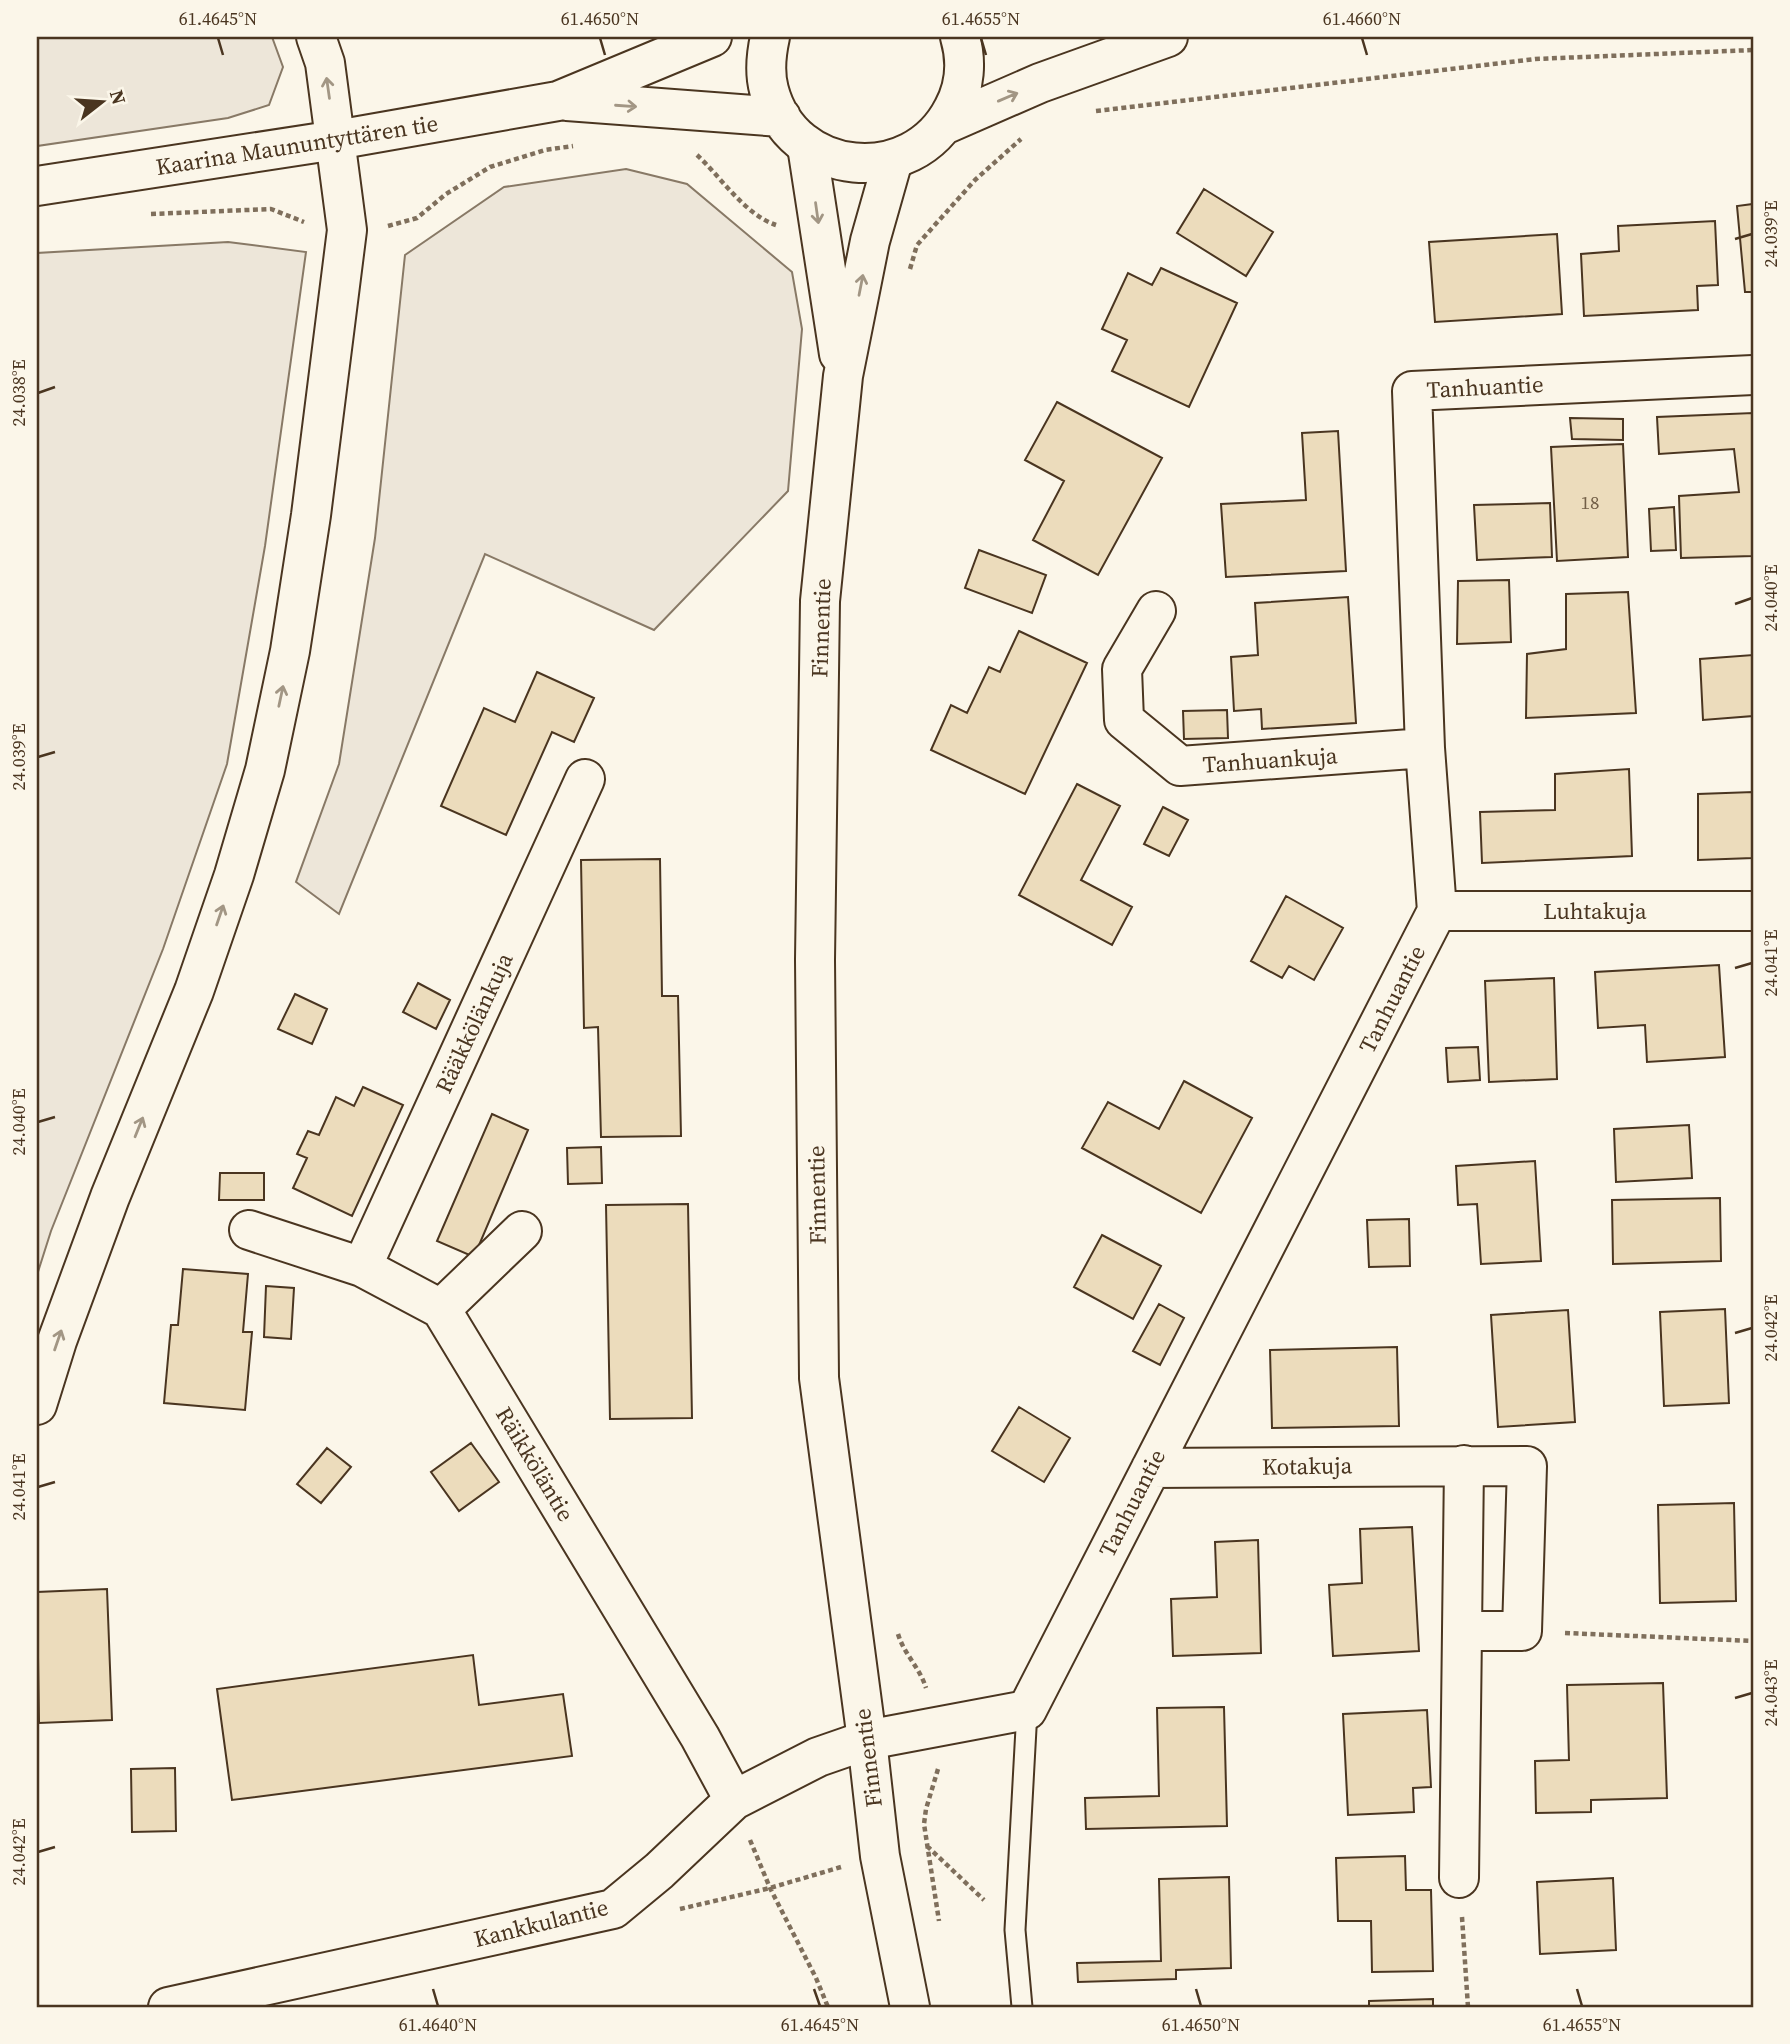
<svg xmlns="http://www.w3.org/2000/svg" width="1790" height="2044" font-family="'Source Serif 4',serif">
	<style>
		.green { fill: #ede6d9; stroke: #887966; stroke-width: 2 }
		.building { fill: #ecdcbc; stroke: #4a3520; stroke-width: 2 }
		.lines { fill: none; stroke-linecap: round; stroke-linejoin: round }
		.service-casing { stroke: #4a3520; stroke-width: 23 }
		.minor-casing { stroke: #4a3520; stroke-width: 42 }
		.tertiary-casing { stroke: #4a3520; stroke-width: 42 }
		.secondary-casing { stroke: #4a3520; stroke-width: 42 }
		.trunk-casing { stroke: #4a3520; stroke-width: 42 }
		.path { stroke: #7f6f5c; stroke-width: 4.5; stroke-dasharray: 5 3.5; stroke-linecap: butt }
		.service { stroke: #fbf6e9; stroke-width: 19 }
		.minor { stroke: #fbf6e9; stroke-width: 38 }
		.tertiary { stroke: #fbf6e9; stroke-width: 38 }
		.secondary { stroke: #fbf6e9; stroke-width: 38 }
		.trunk { stroke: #fbf6e9; stroke-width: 38 }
		.oneway { stroke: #a29684 }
		.ticks { fill: none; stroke: #4a3520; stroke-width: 2.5 }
		.labels { text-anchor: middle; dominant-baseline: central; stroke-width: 5; stroke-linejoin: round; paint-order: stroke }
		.number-label { font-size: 19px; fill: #725f47 }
		.street-label { font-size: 23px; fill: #4a3520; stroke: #fbf6e9 }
		.neatline { fill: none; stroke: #4a3520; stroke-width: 2.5 }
		.ticks-label { font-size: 18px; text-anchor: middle; fill: #4a3520 }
	</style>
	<rect width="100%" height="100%" fill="#fbf6e9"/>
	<path class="green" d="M 37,37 L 272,37 L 283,67 L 269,105 L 228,118 L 37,146 Z
		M 626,169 L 687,184 L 792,272 L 802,329 L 788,491 L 654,630 L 485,554 L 339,914 L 296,882 L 339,764 L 375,538 L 405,255 L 504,187 Z
		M 228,242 L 306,252 L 265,546 L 227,764 L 163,949 L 51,1231 L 37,1275 L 37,253 Z"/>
	<path class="building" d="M 1204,189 L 1273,232 L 1246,276 L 1177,233 Z
		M 1753,204 L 1753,292 L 1745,292 L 1737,206 Z
		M 1715,221 L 1718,285 L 1697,286 L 1698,310 L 1584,316 L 1581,254 L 1619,251 L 1618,226 Z
		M 1557,234 L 1562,314 L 1435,322 L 1429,242 Z
		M 1161,268 L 1237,303 L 1189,407 L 1112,371 L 1127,340 L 1102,329 L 1128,273 L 1152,285 Z
		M 1057,402 L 1162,458 L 1098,575 L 1033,540 L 1064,481 L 1025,460 Z
		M 1753,413 L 1753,556 L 1681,558 L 1679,496 L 1739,492 L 1734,449 L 1659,454 L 1657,417 Z
		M 1570,418 L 1623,419 L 1623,440 L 1572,439 Z
		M 1338,431 L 1346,571 L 1226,577 L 1221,504 L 1306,500 L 1302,433 Z
		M 1623,444 L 1628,557 L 1557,561 L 1551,447 Z
		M 1550,503 L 1552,557 L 1477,560 L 1474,505 Z
		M 1674,507 L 1676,550 L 1651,551 L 1649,509 Z
		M 979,550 L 1046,575 L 1032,613 L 965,588 Z
		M 1509,580 L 1511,642 L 1457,644 L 1458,581 Z
		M 1628,592 L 1636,713 L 1526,718 L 1527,654 L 1566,649 L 1566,594 Z
		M 1348,597 L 1356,723 L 1262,729 L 1261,709 L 1234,711 L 1231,657 L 1258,655 L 1255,603 Z
		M 1019,631 L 1087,663 L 1025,794 L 931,750 L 951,705 L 967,713 L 989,667 L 1000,672 Z
		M 1753,655 L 1753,716 L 1703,720 L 1700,659 Z
		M 537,672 L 594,698 L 574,742 L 552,732 L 506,835 L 441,806 L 484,708 L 515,722 Z
		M 1227,710 L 1228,738 L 1184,739 L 1183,711 Z
		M 1629,769 L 1632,856 L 1482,863 L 1480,812 L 1555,810 L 1555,774 Z
		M 1077,784 L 1120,806 L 1081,880 L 1132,907 L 1112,945 L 1019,895 Z
		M 1753,792 L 1753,858 L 1698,860 L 1698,794 Z
		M 1163,807 L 1188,820 L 1169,856 L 1144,844 Z
		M 660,859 L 662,996 L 678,996 L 681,1136 L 601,1137 L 598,1027 L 584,1028 L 581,860 Z
		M 1286,896 L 1343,928 L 1314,980 L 1289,966 L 1282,978 L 1251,961 Z
		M 1719,965 L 1725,1057 L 1647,1062 L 1645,1025 L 1598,1028 L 1595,972 Z
		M 1554,978 L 1557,1079 L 1489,1082 L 1485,981 Z
		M 418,983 L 450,1000 L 436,1029 L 403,1012 Z
		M 295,994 L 327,1009 L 312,1044 L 278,1029 Z
		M 1478,1047 L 1480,1080 L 1448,1082 L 1446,1048 Z
		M 1184,1081 L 1252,1118 L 1201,1213 L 1082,1148 L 1108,1102 L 1159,1129 Z
		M 363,1087 L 403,1105 L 352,1216 L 293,1188 L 307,1158 L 297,1154 L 308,1131 L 319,1135 L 336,1097 L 354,1106 Z
		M 492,1114 L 528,1130 L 474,1257 L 437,1241 Z
		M 1689,1125 L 1692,1178 L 1616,1182 L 1614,1129 Z
		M 601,1147 L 602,1183 L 568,1184 L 567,1148 Z
		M 1535,1161 L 1541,1261 L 1481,1264 L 1477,1204 L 1458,1205 L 1456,1166 Z
		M 220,1173 L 264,1173 L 264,1200 L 219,1200 Z
		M 1720,1198 L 1721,1261 L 1613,1264 L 1612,1200 Z
		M 688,1204 L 692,1418 L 610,1419 L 606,1205 Z
		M 1409,1219 L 1410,1266 L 1369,1267 L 1367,1220 Z
		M 1102,1235 L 1161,1266 L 1133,1319 L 1074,1287 Z
		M 183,1269 L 248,1274 L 243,1332 L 252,1332 L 245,1410 L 164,1403 L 171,1325 L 178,1325 Z
		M 266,1286 L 294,1288 L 291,1339 L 264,1337 Z
		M 1159,1304 L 1184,1318 L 1160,1365 L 1133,1351 Z
		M 1725,1309 L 1729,1403 L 1664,1406 L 1660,1312 Z
		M 1568,1310 L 1575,1422 L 1498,1427 L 1491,1315 Z
		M 1397,1347 L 1399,1426 L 1272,1428 L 1270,1350 Z
		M 1019,1407 L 1070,1438 L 1044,1482 L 992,1451 Z
		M 471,1443 L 499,1482 L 459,1511 L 431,1472 Z
		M 327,1448 L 351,1467 L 321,1503 L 297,1484 Z
		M 1734,1503 L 1736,1601 L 1660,1603 L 1658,1505 Z
		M 1412,1527 L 1419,1651 L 1333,1656 L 1329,1585 L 1362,1583 L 1360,1529 Z
		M 1258,1540 L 1261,1653 L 1173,1656 L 1171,1599 L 1217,1597 L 1215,1542 Z
		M 107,1589 L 112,1720 L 39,1723 L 37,1592 Z
		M 473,1655 L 479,1705 L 563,1694 L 572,1756 L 232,1800 L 217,1689 Z
		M 1663,1683 L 1667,1798 L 1591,1800 L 1591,1812 L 1536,1813 L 1535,1761 L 1569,1760 L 1567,1685 Z
		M 1224,1707 L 1227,1826 L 1086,1829 L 1085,1798 L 1159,1796 L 1157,1708 Z
		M 1427,1710 L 1431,1787 L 1413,1788 L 1414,1812 L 1348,1815 L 1343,1714 Z
		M 175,1768 L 176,1831 L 132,1832 L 131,1769 Z
		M 1405,1856 L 1406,1890 L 1431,1890 L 1433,1971 L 1372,1972 L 1371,1921 L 1338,1921 L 1336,1858 Z
		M 1229,1877 L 1231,1968 L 1176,1970 L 1176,1979 L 1078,1982 L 1077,1963 L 1161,1961 L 1159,1879 Z
		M 1613,1878 L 1616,1950 L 1540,1954 L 1537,1882 Z
		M 1433,1999 L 1433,2007 L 1369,2007 L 1369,2001 Z"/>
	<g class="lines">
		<g class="service-casing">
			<path id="service" d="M 1022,2007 L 1015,1930 L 1027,1710"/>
		</g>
		<g class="minor-casing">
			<path id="minor" d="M 1156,611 L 1122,669 L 1124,720 L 1180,766 L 1425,748
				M 1437,911 L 1753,911
				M 249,1230 L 362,1267 L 441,1309 L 700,1737 L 734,1800
				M 362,1267 L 585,779
				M 441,1309 L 522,1231
				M 1151,1468 L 1527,1466 L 1522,1631 L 1462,1631 L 1464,1465
				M 1459,1878 L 1462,1631
				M 168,2007 L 613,1909 L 659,1871 L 734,1800 L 818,1757 L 867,1740 L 1027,1710 L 1437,911 L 1425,748 L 1412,391 L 1753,375"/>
		</g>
		<g class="tertiary-casing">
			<path id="tertiary" d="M 807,146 L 839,354
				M 893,160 L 870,241 L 843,376 L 820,601 L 815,960 L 819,1378 L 867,1740 L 880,1856 L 910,2007"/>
		</g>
		<g class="secondary-casing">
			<path id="secondary" d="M 770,37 C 766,55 764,72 769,90 C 792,178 912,189 953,109 C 965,87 967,61 960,37
				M 567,101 L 781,117
				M 946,124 L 1040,83 L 1168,37
				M 37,186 L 336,140 L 558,101 L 712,37"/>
		</g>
		<g class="trunk-casing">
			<path id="trunk" d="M 37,1405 L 57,1341 L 110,1197 L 194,991 L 234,875 L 265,770 L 290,651 L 311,515 L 347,230 L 325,63 L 316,37"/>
		</g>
		<path class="path" d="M 1096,111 L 1535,59 L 1753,50
			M 697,155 C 721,177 744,214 776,225
			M 151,214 L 271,209 L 304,222
			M 388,226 L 417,218 L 446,194 L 490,167 L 545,150 L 573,146
			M 910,269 L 917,245 L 975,180 L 1021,139
			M 1565,1633 L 1753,1641
			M 898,1634 C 904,1654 920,1668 926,1688
			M 938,1769 L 926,1809 L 924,1824 L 939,1921
			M 750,1840 L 770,1888 L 816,1978 L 828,2007
			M 927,1846 L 984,1900
			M 680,1909 L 770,1888 L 841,1867
			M 1462,1917 L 1468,2007"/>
		<use href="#service" class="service"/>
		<use href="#minor" class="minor"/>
		<use href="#tertiary" class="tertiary"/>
		<use href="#secondary" class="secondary"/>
		<use href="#trunk" class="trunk"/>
	</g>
	<defs><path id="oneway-shaft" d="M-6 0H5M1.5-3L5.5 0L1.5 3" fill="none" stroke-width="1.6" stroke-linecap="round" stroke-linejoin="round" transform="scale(1.75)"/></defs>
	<g class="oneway">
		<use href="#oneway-shaft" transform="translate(328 88) rotate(-98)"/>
		<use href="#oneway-shaft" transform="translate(1008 97) rotate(-23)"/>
		<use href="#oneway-shaft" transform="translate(626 106) rotate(4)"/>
		<use href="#oneway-shaft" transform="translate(817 213) rotate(82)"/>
		<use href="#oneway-shaft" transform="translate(861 285) rotate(-79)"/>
		<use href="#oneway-shaft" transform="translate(281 696) rotate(-78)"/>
		<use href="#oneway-shaft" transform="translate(220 915) rotate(-71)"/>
		<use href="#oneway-shaft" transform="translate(139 1127) rotate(-68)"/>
		<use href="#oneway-shaft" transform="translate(58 1340) rotate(-71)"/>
	</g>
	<path class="ticks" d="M 218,38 L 223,55M 600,38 L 605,55M 981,38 L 986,55M 1362,38 L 1367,55M 1735,239 L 1752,234M 38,393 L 55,387M 1735,604 L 1752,598M 38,757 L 55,752M 1735,968 L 1752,963M 38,1122 L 55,1117M 1735,1333 L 1752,1328M 38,1487 L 55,1482M 1735,1698 L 1752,1693M 38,1852 L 55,1847M 433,1989 L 438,2006M 814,1989 L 820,2006M 1196,1989 L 1201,2006M 1577,1989 L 1582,2006"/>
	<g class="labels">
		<g class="number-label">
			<text x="1590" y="502">18</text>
		</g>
		<g class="street-label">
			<text transform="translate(297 145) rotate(-9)">Kaarina Maununtyttären tie</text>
			<text transform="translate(1485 387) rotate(-3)">Tanhuantie</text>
			<text transform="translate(821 628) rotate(-88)">Finnentie</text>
			<text transform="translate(1270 760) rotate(-4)">Tanhuankuja</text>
			<text x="1595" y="911">Luhtakuja</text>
			<text transform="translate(1392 999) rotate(-63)">Tanhuantie</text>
			<text transform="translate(474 1023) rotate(-65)">Rääkkölänkuja</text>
			<text transform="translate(817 1195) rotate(-91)">Finnentie</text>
			<text transform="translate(535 1464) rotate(59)">Räikköläntie</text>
			<text transform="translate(1307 1466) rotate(-1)">Kotakuja</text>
			<text transform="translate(1132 1503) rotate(-63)">Tanhuantie</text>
			<text transform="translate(868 1758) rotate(-97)">Finnentie</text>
			<text transform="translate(541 1923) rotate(-14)">Kankkulantie</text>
		</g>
	</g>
	<rect width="1790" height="2044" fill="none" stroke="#fbf6e9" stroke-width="77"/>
	<g transform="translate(102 102) rotate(73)" stroke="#fbf6e9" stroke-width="5" paint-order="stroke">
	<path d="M0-5L12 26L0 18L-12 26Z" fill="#4a3520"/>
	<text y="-10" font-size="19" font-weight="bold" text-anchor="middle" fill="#4a3520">N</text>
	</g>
	<rect x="38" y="38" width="1714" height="1968" class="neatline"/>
	<g class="ticks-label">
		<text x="218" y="25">61.4645°N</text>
		<text x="600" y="25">61.4650°N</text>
		<text x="981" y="25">61.4655°N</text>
		<text x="1362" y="25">61.4660°N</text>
		<text transform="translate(1771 234) rotate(-90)" y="6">24.039°E</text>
		<text transform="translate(19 393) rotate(-90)" y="6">24.038°E</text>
		<text transform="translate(1771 598) rotate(-90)" y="6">24.040°E</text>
		<text transform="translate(19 757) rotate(-90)" y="6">24.039°E</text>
		<text transform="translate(1771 963) rotate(-90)" y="6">24.041°E</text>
		<text transform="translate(19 1122) rotate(-90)" y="6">24.040°E</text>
		<text transform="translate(1771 1328) rotate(-90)" y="6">24.042°E</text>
		<text transform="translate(19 1487) rotate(-90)" y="6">24.041°E</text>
		<text transform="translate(1771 1693) rotate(-90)" y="6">24.043°E</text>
		<text transform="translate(19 1852) rotate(-90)" y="6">24.042°E</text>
		<text x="438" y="2031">61.4640°N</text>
		<text x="820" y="2031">61.4645°N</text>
		<text x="1201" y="2031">61.4650°N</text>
		<text x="1582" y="2031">61.4655°N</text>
	</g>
</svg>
